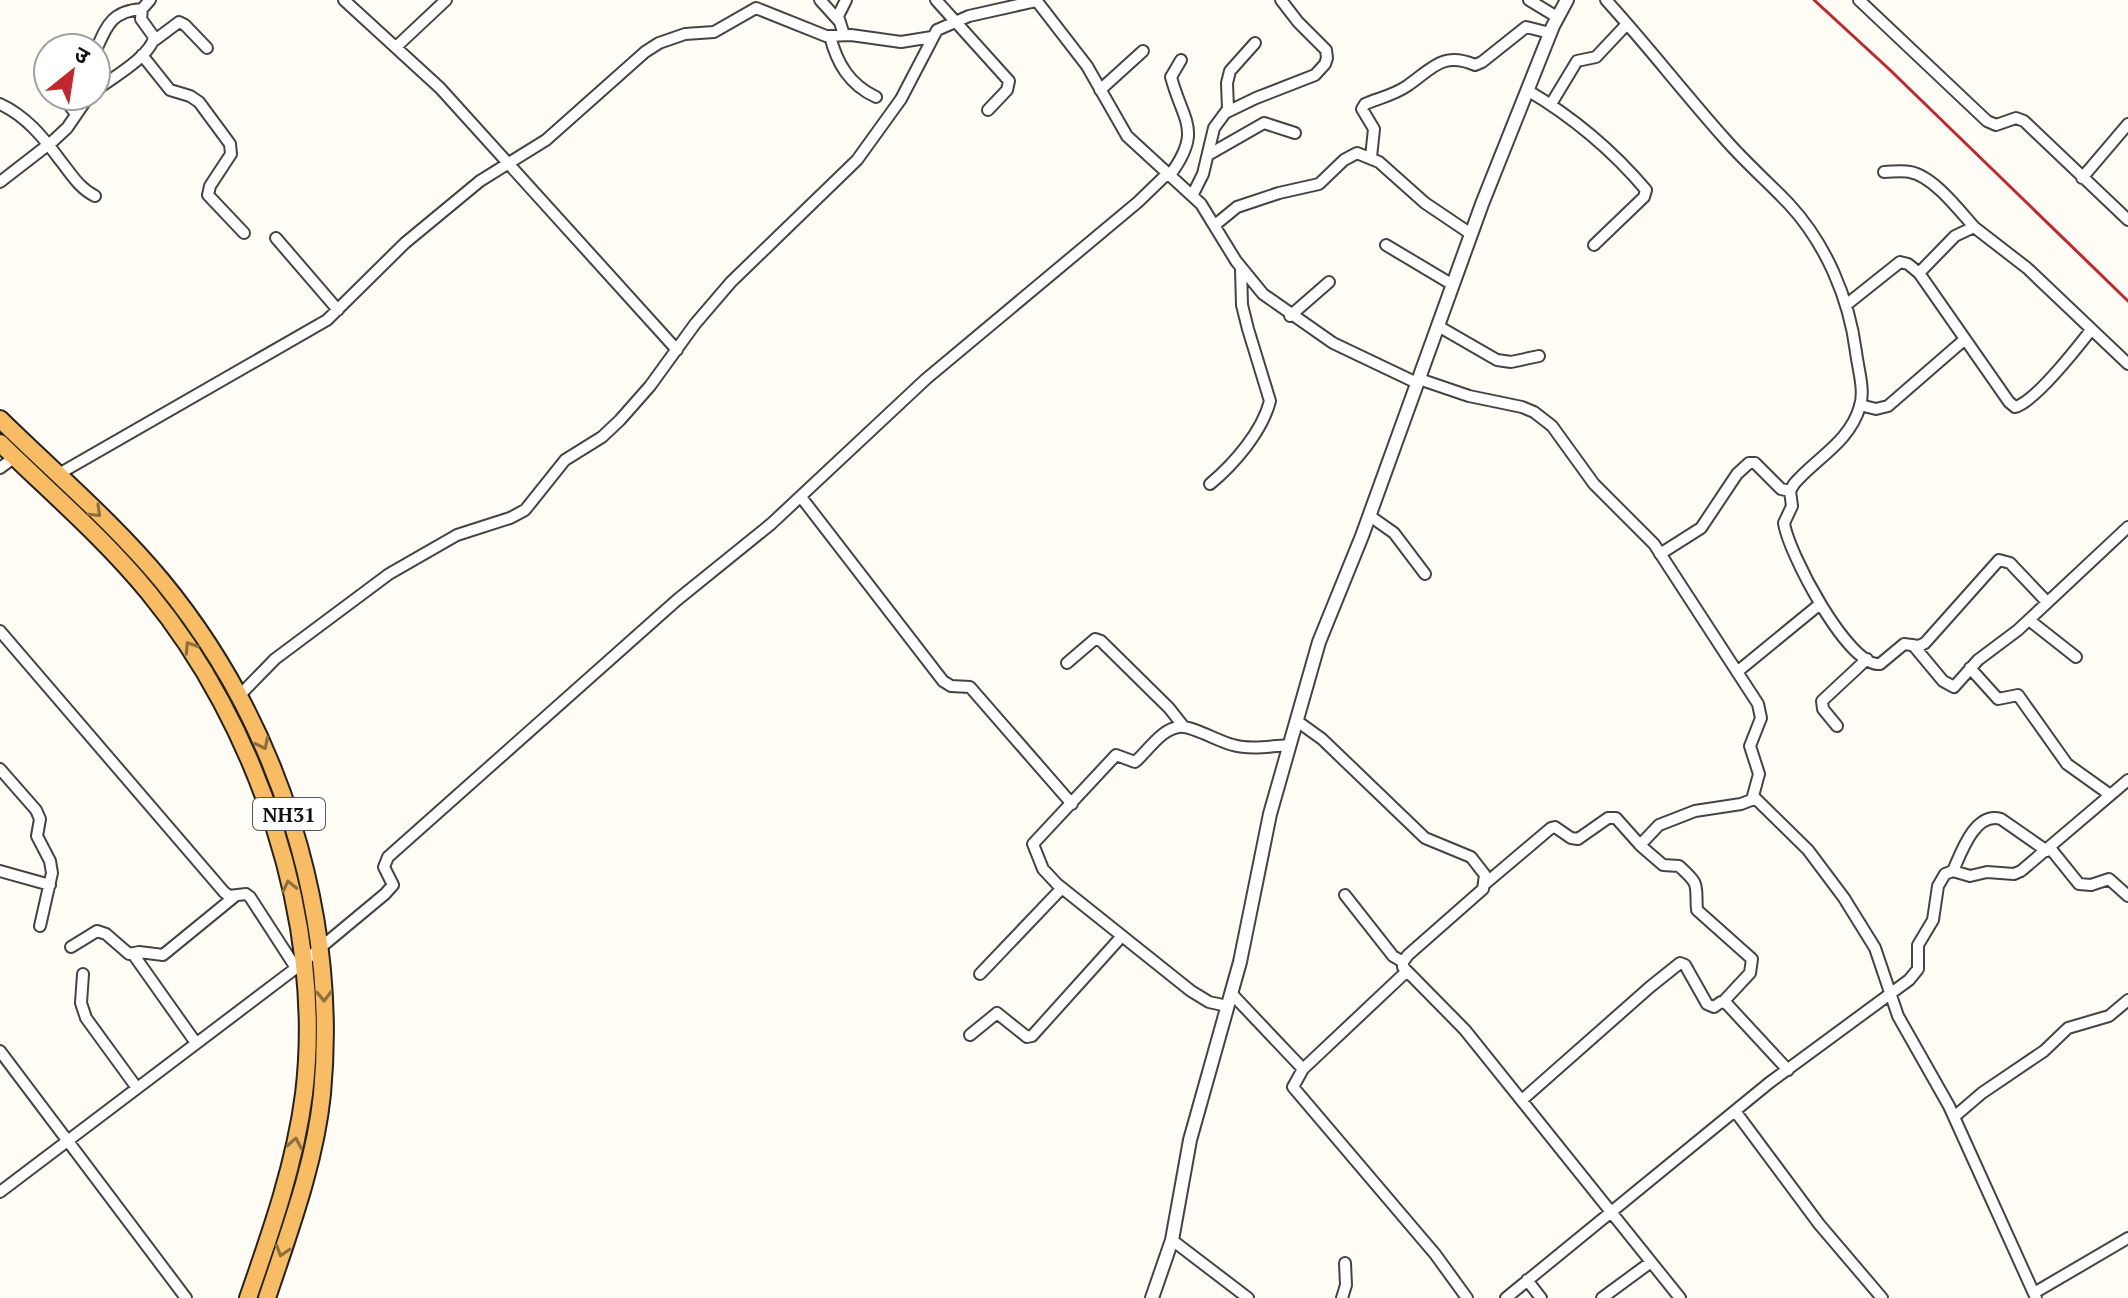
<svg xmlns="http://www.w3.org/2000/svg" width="2128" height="1298" font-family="'PT Serif','Noto Sans Devanagari',serif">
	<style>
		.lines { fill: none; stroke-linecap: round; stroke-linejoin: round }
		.minor-casing { stroke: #444; stroke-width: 14 }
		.tertiary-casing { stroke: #444; stroke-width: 16 }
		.trunk-casing { stroke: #222; stroke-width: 20 }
		.minor { stroke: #fff; stroke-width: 10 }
		.tertiary { stroke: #fff; stroke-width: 12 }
		.trunk { stroke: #f7bc64; stroke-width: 16 }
		.rail { stroke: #c4262e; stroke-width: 3 }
		.oneway { stroke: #906f3f }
		.labels { text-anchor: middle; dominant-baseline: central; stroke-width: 8; stroke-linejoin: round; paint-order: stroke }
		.shield { fill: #fff; stroke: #585858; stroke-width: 2 }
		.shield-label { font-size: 20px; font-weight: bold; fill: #111 }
	</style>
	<rect width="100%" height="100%" fill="#fffdf5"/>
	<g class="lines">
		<g class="minor-casing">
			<path id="minor" d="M 344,0 L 440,88 L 677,350
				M 820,0 L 839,21
				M 936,0 L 1009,81 L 1007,90 L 988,110
				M 1036,0 L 1087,66 L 1127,136 L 1201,204 L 1236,261 L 1263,294 L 1333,343 L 1417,383
				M 1529,0 L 1557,17
				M 1606,0 C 1647,45 1684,93 1725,139 C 1745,162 1768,182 1789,204 C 1826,244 1849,298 1856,352 C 1858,369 1865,390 1860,406 C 1850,442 1816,458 1794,484 L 1790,491 L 1792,506 L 1784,523 C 1788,552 1848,667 1880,664 L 1904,644 L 1919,646 L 1925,643 L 1999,560 L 2010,563 L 2046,601
				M 1859,0 L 1987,121 L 1996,125 L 2016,118 L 2024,121 L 2128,220
				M 844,35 L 838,16 L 846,0
				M 830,36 C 837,64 850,85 876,97
				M 155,40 L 179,22 L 185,25 L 207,48
				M 396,47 L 446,0
				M 96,50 C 107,25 112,11 142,9
				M 142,55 L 170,90 L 190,96 L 199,102 L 230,144 L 231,154 L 210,186 L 208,195 L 244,233
				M 96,90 C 112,78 151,56 154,37 L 141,19 L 142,9 L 150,0
				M 1100,90 L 1143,51
				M 1527,90 C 1571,116 1613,151 1646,190 L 1644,197 L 1594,245
				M 62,96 L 76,114
				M 0,104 C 26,116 43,137 60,160 C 71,174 79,188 95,196
				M 1551,104 L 1577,61 L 1596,57 L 1627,24
				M 1225,113 L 1256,98 L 1315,75 L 1325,64 L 1327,58 L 1326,50 L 1298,22 L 1281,0
				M 1208,155 L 1264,123 L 1295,133
				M 1371,157 L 1374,129 L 1362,109 L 1365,104 C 1379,98 1394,95 1407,86 C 1432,69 1442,51 1475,65 L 1482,62 L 1526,27 L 1550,33
				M 1884,172 C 1892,172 1902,170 1910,172 C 1933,176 1959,210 1974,227
				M 1170,175 C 1203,130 1183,122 1171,77 L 1181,60
				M 2082,178 L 2128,124
				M 0,182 L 53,141 L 67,128 L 89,96
				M 1193,194 L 1203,174 L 1214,128 L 1228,109 L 1227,83 L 1230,71 L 1255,43
				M 1215,225 L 1237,207 L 1279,193 L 1319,184 L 1344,160 L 1357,153 L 1379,162 L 1425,203 L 1471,234
				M 276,238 L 338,310
				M 1386,245 L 1453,285
				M 1919,273 L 1955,236 L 1974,227 L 2027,268 L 2128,364
				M 1846,305 L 1900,262 L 1908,264 L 1919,273 L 2009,402 L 2015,407 C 2035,402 2077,348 2091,330
				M 1290,316 L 1329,282
				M 1438,326 L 1497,360 L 1511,362 L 1539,356
				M 1419,379 L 1469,396 L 1522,407 L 1534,412 L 1552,426 L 1594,484 L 1654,544 L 1758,704 L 1761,718 L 1750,746 L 1759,774 L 1753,796 L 1808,850 L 1844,898 L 1875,948 L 1898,1016 L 1949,1106 L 2036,1298
				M 1860,405 L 1876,409 L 1888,406 L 1964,340
				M 0,468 L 15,457
				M 57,475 L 327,320 L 405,243 L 480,181 L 546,140 L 645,52 L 659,43 L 685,34 L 714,32 L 756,8 L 826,36 L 851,35 L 901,42 L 932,37
				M 1210,484 C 1234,464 1262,432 1270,401 L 1248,329 L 1242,305 L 1241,269
				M 801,497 L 943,681 L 951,686 L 970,687 L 1072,804
				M 1370,516 L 1394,533 L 1425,574
				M 1660,554 L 1701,528 L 1737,474 L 1749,463 L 1755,463 L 1781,489 L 1790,491
				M 2029,620 L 2076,657
				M 0,631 L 224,892 L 229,896 L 246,894 L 250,897 L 296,968
				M 1913,645 L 1943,681 L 1954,687 L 1978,660 L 2018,630 L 2128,527
				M 1067,663 L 1095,639 L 1101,641 L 1169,708 L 1184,727
				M 1970,668 L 1998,699 L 2018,695 L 2067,764 L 2109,794
				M 1737,672 L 1820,604
				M 239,696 L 275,659 L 389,574 L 457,535 L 510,518 L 525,510 L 565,460 L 602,437 L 620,420 L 650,386 L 695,324 L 731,282 L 857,160 L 901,99 L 937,30 L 969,16 L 1036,1
				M 1297,721 L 1322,739 L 1425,838 L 1471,857 L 1485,875 L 1483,889 L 1408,955 L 1403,962 L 1403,967 L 1465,1030 L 1680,1298
				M 1837,726 L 1823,709 L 1822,701 L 1867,659
				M 0,769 L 36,810 L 40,819 L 37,836 L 50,861 L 52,873 L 40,926
				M 1640,845 L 1659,825 L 1695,811 L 1741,804 L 1754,799
				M 2050,848 L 2079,884 L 2091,885 L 2109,879 L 2128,896
				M 0,871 L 50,885
				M 1953,871 C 1961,853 1975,811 2001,819 L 2047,851
				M 1486,883 L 1551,828 L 1555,827 L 1571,838 L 1578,839 L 1608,818 L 1616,818 L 1641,846 L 1663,865 L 1679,866 C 1701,886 1695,883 1697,910 L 1752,959 L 1750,973 L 1723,1002
				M 1345,895 L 1393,956 L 1403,962
				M 71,947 L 97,931 L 106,934 L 129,954 L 139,952 L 163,955 L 234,897
				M 133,954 L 196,1043
				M 1406,972 L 1303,1069 L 1293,1087 L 1435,1254 L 1467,1298
				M 83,974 L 81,1003 L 86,1018 L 137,1088
				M 980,974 L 1062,888
				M 1231,993 L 1303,1069
				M 1227,1006 L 1209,1002 L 1191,991 L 1057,884 L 1043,869 L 1033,844 L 1116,755 L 1135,762 C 1148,751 1161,729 1179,727 C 1191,725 1219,742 1233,745 C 1251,750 1272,746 1290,745
				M 970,1035 L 997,1013 L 1027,1037 L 1032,1036 L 1122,936
				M 0,1051 L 186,1298
				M 1522,1100 L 1650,987 L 1680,963 L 1685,965 L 1707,1004 L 1714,1007 L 1721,1002 L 1726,1003 L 1788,1070
				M 1735,1111 L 1819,1224 L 1882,1298
				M 1954,1117 L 1982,1093 L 2044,1051 L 2068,1028 L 2109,1016 L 2128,1000
				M 0,1192 L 296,968 L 385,894 L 393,885 L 384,867 L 388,857 L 677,600 L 771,524 L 926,379 L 1138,202 L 1168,173
				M 1172,1240 L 1248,1298
				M 1527,1280 L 1541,1298
				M 2034,1293 L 2128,1238
				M 1342,1298 L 1346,1285 L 1345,1263
				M 1506,1298 L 1769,1083 L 1909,980 L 1918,969 L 1918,945 L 1933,920 L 1938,886 L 1945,874 L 1953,871 L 1970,876 L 1987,872 L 2014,874 L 2021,871 L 2128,780
				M 1602,1298 L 1651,1262"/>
		</g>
		<g class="tertiary-casing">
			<path id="tertiary" d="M 1152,1298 L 1172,1240 L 1190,1140 L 1240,962 L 1270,814 L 1319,642 L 1362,536 L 1482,204 L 1553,26 L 1567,0"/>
		</g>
		<g class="trunk-casing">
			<path id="trunk" d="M 0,419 C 54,472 114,523 162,581 C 278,722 339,912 322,1094 C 315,1163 289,1232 267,1298
				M 0,443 C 50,492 105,539 149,593 C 257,724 325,923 304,1094 C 295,1164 271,1232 248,1298"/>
		</g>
		<use href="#minor" class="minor"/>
		<use href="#tertiary" class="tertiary"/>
		<use href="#trunk" class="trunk"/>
		<path class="rail" d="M 1814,0 L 1889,69 L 2128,301"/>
	</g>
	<defs><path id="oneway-chevron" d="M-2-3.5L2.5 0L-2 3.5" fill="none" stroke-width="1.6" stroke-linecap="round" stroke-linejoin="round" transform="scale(2)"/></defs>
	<g class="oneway">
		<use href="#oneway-chevron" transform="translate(96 512) rotate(44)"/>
		<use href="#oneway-chevron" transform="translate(190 647) rotate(-123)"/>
		<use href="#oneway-chevron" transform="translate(263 744) rotate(64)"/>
		<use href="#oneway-chevron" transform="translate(289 886) rotate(-103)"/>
		<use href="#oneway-chevron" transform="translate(324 996) rotate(89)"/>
		<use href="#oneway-chevron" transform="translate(295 1143) rotate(-80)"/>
		<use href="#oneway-chevron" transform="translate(282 1251) rotate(107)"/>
	</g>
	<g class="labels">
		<rect class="shield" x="253" y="798" width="72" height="32" rx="6"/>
		<g class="shield-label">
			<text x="289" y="814">NH31</text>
		</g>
	</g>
	<g transform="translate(72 72) rotate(30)"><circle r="38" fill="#ffffff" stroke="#a0a0a0" stroke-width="2"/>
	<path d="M0-6L14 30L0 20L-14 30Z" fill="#c4262e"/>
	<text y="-12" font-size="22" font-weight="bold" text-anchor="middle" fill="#111111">उ</text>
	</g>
</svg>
